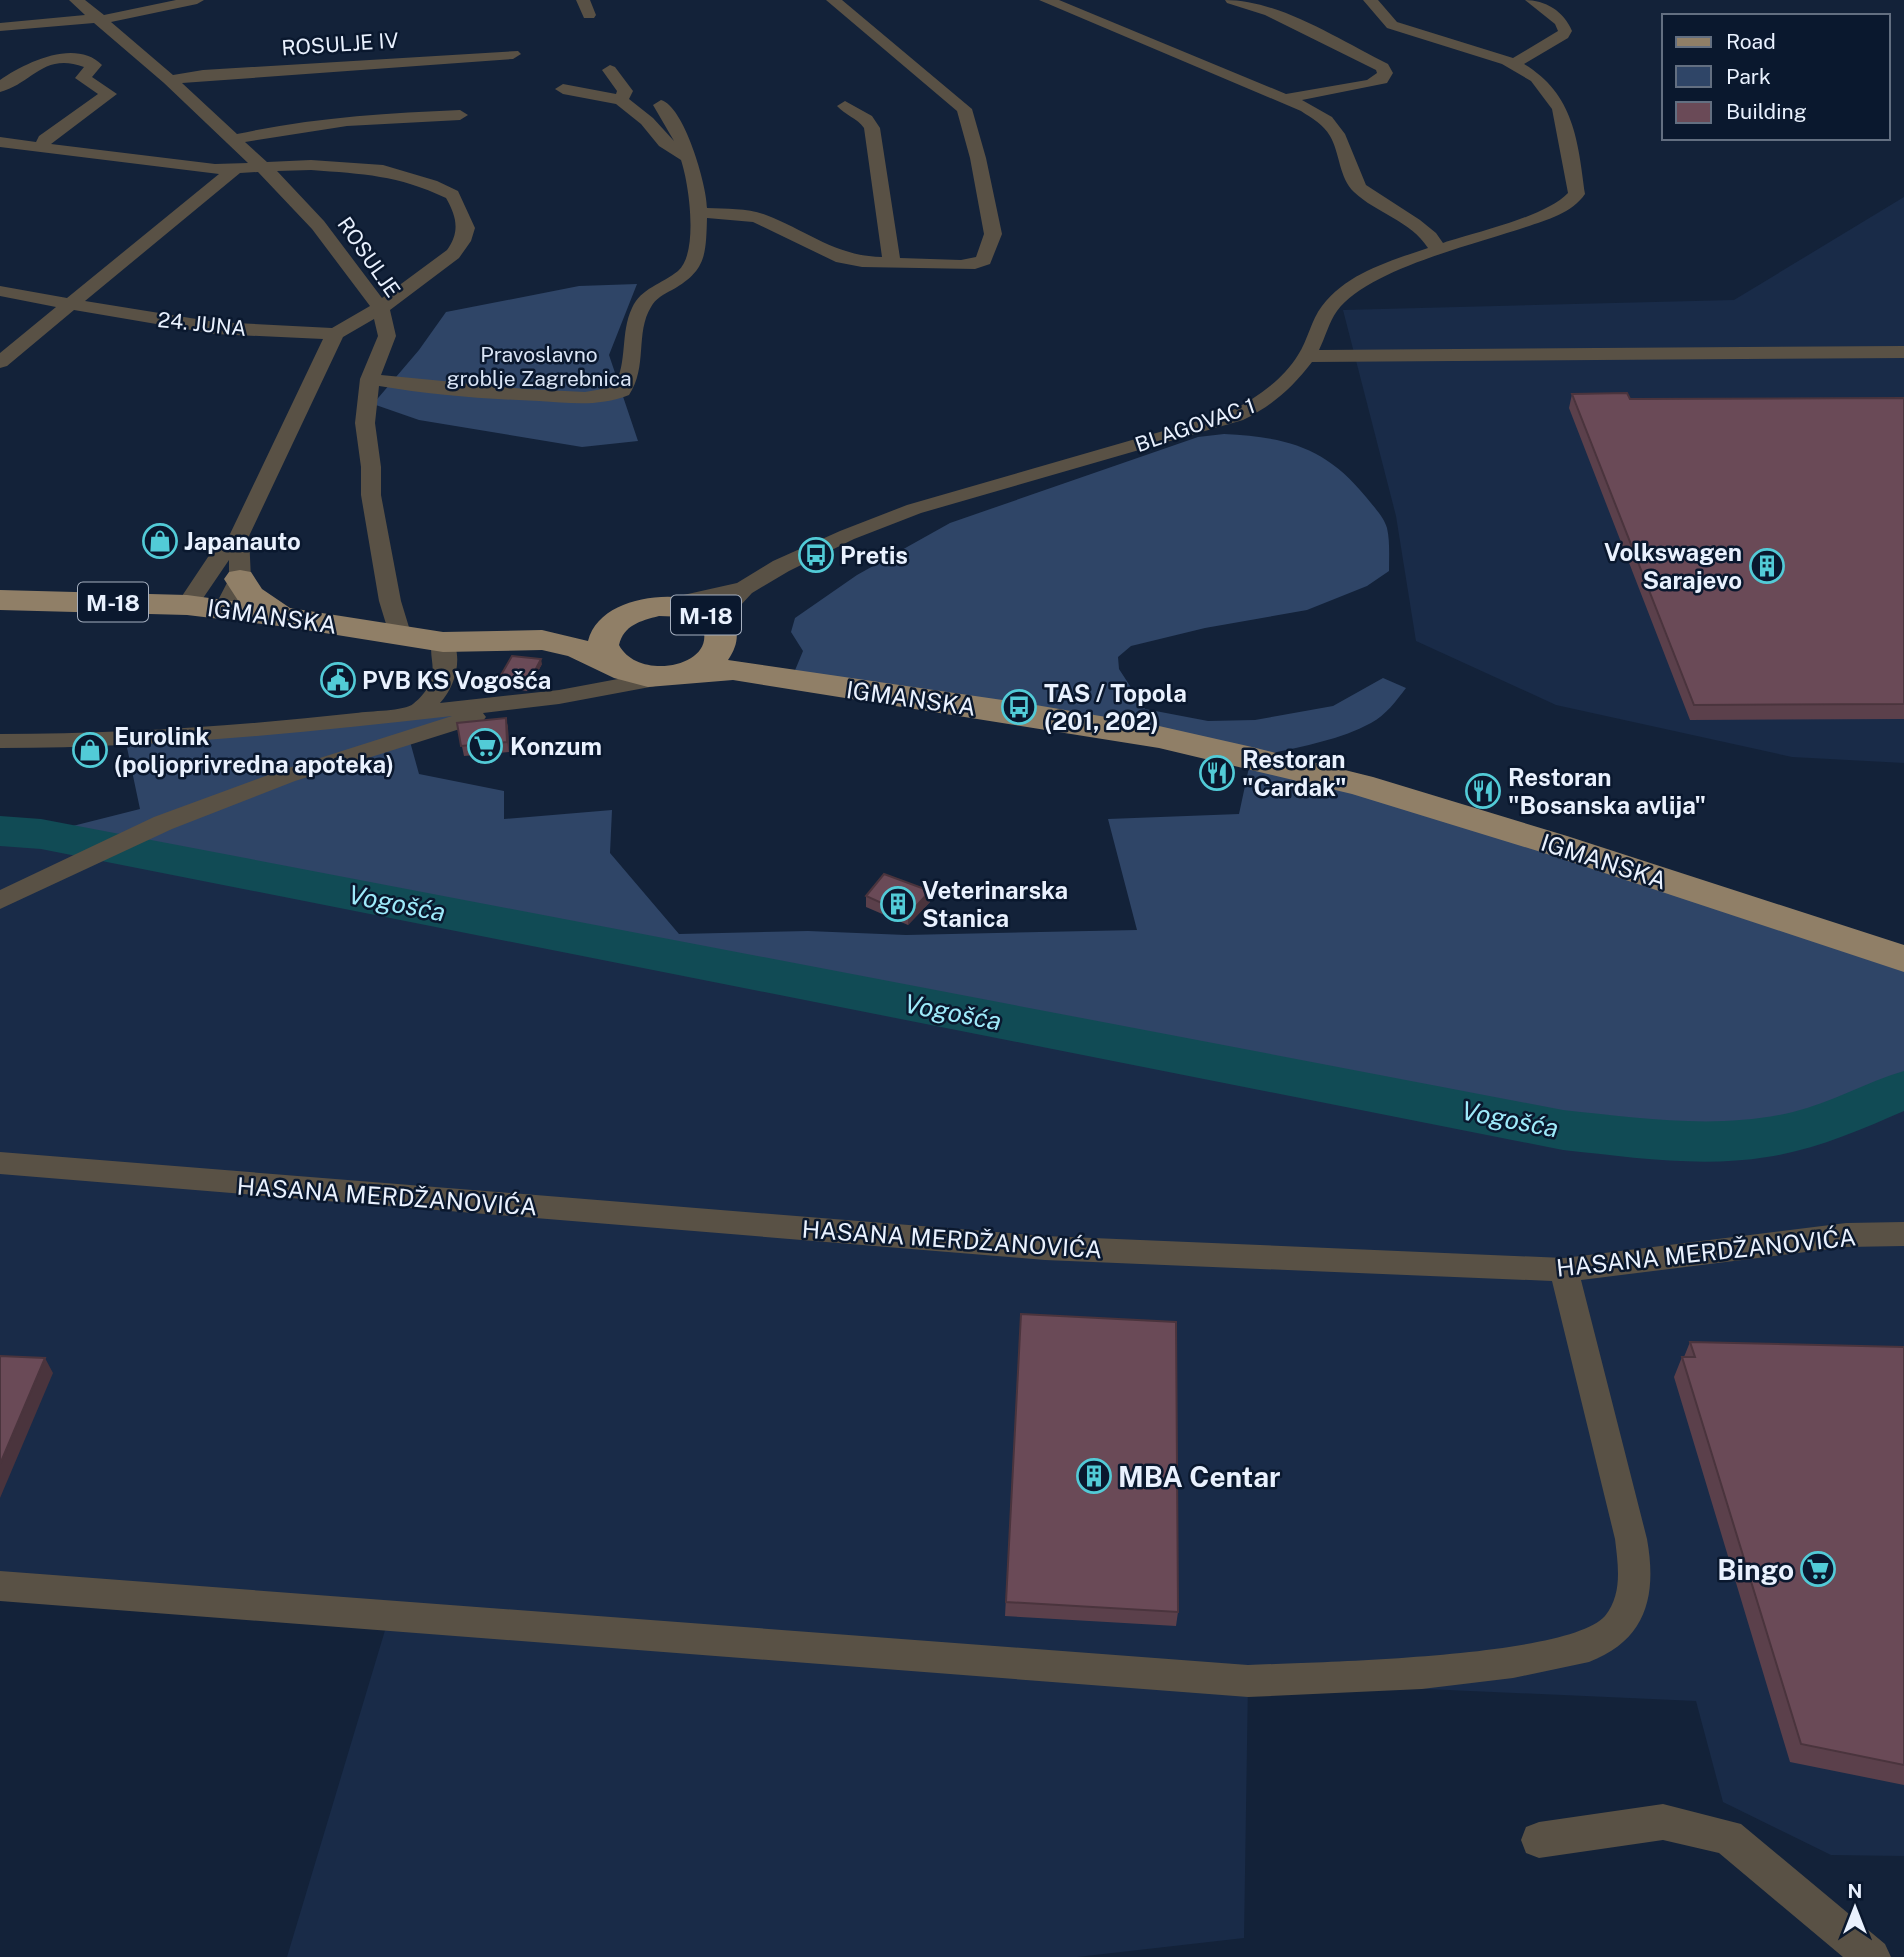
<svg xmlns="http://www.w3.org/2000/svg" width="1904" height="1957" font-family="'Public Sans',sans-serif">
	<style>
		.built { fill: #192b48 }
		.green { fill: #2f4567 }
		.lines { fill: none; stroke-linecap: round; stroke-linejoin: round }
		.river { fill: #114b55; fill-rule: evenodd }
		.street { fill: #595145; fill-rule: evenodd }
		.primary { fill: #907f67; fill-rule: evenodd }
		.wall { fill: #5b404b }
		.shaded-wall { fill: #4a343d }
		.building { fill: #6a4a57; stroke: #4a343d; stroke-width: 2 }
		.labels { text-anchor: middle; dominant-baseline: central; stroke-width: 5; stroke-linejoin: round; paint-order: stroke }
		.far-street-label { font-size: 21px; fill: #e9f1fe; stroke: #0a182e }
		.far-park-label { font-size: 21px; fill: #d9e4f5; stroke: #0a182e }
		.shield { fill: #0a182e; stroke: #a6b0c0; stroke-width: 2 }
		.shield-label { font-size: 23px; font-weight: bold; fill: #e9f1fe }
		.poi-label { font-size: 24px; font-weight: bold; fill: #e9f1fe; stroke: #0a182e; text-anchor: start }
		.street-label { font-size: 24px; fill: #e9f1fe; stroke: #0a182e }
		.water-label { font-size: 26px; font-style: italic; fill: #9eeafa; stroke: #0a182e }
		.near-poi-label { font-size: 28px; font-weight: bold; fill: #e9f1fe; stroke: #0a182e; text-anchor: start }
	</style>
	<rect width="100%" height="100%" fill="#132239"/>
	<path class="built" d="M 1904,197 L 1904,763 L 1792,757 L 1556,705 L 1416,641 L 1396,516 L 1343,310 L 1734,300 Z
		M 0,831 L 41,834 L 1563,1130 L 1649,1138 L 1793,1132 L 1904,1090 L 1904,1856 L 1831,1855 L 1723,1802 L 1696,1701 L 1248,1681 L 1244,1938 L 1077,1957 L 287,1957 L 389,1617 L 0,1586 Z"/>
	<path class="green" d="M 637,284 L 609,355 L 638,441 L 582,447 L 419,420 L 373,404 L 419,350 L 446,312 L 579,286 Z
		M 1224,434 C 1286,437 1326,447 1366,497 C 1373,506 1384,517 1387,528 C 1390,541 1389,557 1389,571 L 1367,586 L 1307,610 L 1205,628 L 1131,646 L 1118,657 L 1119,669 L 1145,709 L 1208,721 L 1255,720 L 1333,706 L 1383,678 L 1406,688 C 1396,701 1386,715 1371,723 C 1336,742 1292,748 1254,757 L 1904,954 L 1904,1090 C 1868,1104 1831,1122 1793,1132 C 1725,1150 1633,1137 1563,1130 L 41,834 L 140,809 L 125,738 L 509,703 L 409,738 L 419,774 L 504,791 L 504,819 L 612,810 L 610,853 L 679,934 L 808,931 L 906,935 L 1137,930 L 1108,819 L 1239,814 L 1251,758 L 791,680 L 803,651 L 791,632 L 795,618 L 857,575 L 950,523 L 1198,437 Z"/>
	<g class="lines">
		<path class="river" d="M 0,816 L 41,819 L 1563,1110 C 1639,1118 1718,1130 1793,1112 C 1831,1103 1866,1082 1904,1071 L 1904,1111 C 1860,1130 1815,1150 1767,1157 C 1700,1168 1630,1157 1563,1150 L 41,849 L 0,846 Z"/>
		<path class="street" d="M 69,0 L 85,0 L 104,15 L 176,0 L 204,0 L 197,4 L 111,22 L 173,75 L 203,70 L 518,51 L 521,54 L 513,59 L 182,83 L 237,134 C 311,118 385,113 460,110 L 468,115 L 460,120 L 347,126 L 245,142 L 267,162 L 311,160 L 383,165 L 437,181 L 458,191 L 475,228 L 471,241 L 459,258 L 390,310 L 396,336 L 381,375 L 525,389 L 585,392 L 614,387 C 628,362 620,333 632,308 C 641,288 662,284 678,271 C 699,253 689,184 681,160 L 659,146 L 641,124 L 616,104 L 563,94 L 555,89 L 563,84 L 616,94 L 617,91 L 602,70 L 610,65 L 615,67 L 633,91 L 629,99 L 653,118 L 674,141 L 653,105 L 661,100 C 684,106 707,185 707,208 C 727,209 748,208 766,215 C 808,231 835,256 882,257 L 864,128 C 857,118 845,115 837,106 L 845,101 L 872,116 L 880,128 L 900,258 L 961,260 L 976,257 L 984,234 L 970,158 L 957,111 L 826,0 L 842,0 L 972,109 L 986,158 L 1002,234 L 990,264 L 975,269 L 862,267 L 836,262 L 753,222 L 707,218 C 706,255 706,271 672,290 C 664,294 655,299 651,307 C 635,333 648,367 629,395 C 599,407 570,403 539,401 C 485,399 432,395 379,386 L 375,423 L 381,467 L 381,495 L 401,601 L 412,637 L 409,642 L 393,642 L 390,637 L 379,601 L 361,495 L 361,467 L 355,423 L 360,379 L 378,336 L 374,319 L 343,337 L 249,536 L 251,579 L 233,613 L 217,613 L 214,608 L 229,579 L 229,560 L 195,610 L 179,610 L 176,605 L 208,557 L 230,534 L 323,339 L 215,334 L 74,310 L 7,366 L 0,368 L 0,353 L 56,307 L 0,296 L 0,286 L 67,298 L 219,174 L 0,147 L 0,137 L 36,142 L 39,136 L 98,94 L 75,78 L 84,67 C 43,52 32,84 0,92 L 0,80 C 25,63 75,38 102,65 L 92,77 L 117,94 L 51,144 L 215,164 L 248,163 L 164,83 L 94,23 L 0,31 L 0,23 L 85,15 ZM 311,170 C 364,174 397,175 446,198 C 457,217 460,232 447,250 L 382,298 L 324,221 L 277,171 ZM 258,172 L 312,229 L 370,306 L 332,328 L 215,322 L 85,301 L 240,173 Z
			M 576,0 L 590,0 L 596,15 L 594,18 L 584,18 Z
			M 1039,0 L 1059,0 L 1286,94 L 1367,80 L 1377,73 L 1376,70 L 1265,15 L 1227,3 L 1225,0 C 1280,0 1339,40 1388,64 L 1393,73 L 1387,83 L 1302,100 L 1332,117 L 1345,134 L 1366,185 L 1420,220 L 1436,233 L 1443,243 C 1476,232 1545,217 1568,193 L 1552,109 L 1531,81 L 1502,64 L 1387,28 L 1363,0 L 1378,0 L 1397,22 L 1513,58 L 1558,31 L 1555,24 L 1525,0 C 1545,0 1564,11 1572,31 L 1568,38 L 1524,64 C 1574,94 1578,141 1585,194 C 1572,213 1547,220 1526,227 C 1476,244 1368,269 1337,311 C 1329,322 1325,338 1319,350 L 1904,346 L 1904,358 L 1312,362 C 1292,388 1273,405 1243,420 L 921,513 L 854,539 L 789,571 L 752,593 L 740,606 L 728,633 L 712,633 L 709,628 L 722,599 L 669,612 L 661,610 L 658,605 L 661,600 L 737,583 L 773,561 L 840,531 L 907,505 L 1229,412 C 1256,398 1282,381 1298,355 C 1308,340 1311,320 1322,306 C 1347,273 1390,261 1428,248 C 1411,221 1376,213 1354,192 C 1339,178 1340,153 1330,136 C 1323,124 1313,119 1301,111 Z
			M 443,635 L 451,637 C 464,657 455,687 440,703 L 559,690 L 666,670 L 674,672 L 677,677 L 674,682 L 666,684 L 559,704 L 483,713 L 486,717 L 482,722 L 295,781 L 172,829 L 0,909 L 0,890 L 154,817 L 279,771 L 452,716 C 302,733 152,748 0,748 L 0,734 C 119,734 238,726 356,713 C 369,711 405,711 413,704 C 449,674 422,657 435,637 Z
			M 0,1152 L 1045,1236 L 1564,1258 L 1846,1223 L 1904,1222 L 1904,1246 L 1846,1247 L 1581,1280 L 1647,1539 C 1657,1595 1647,1640 1589,1662 L 1513,1678 L 1422,1689 L 1248,1697 L 0,1601 L 0,1571 L 1248,1665 C 1312,1662 1568,1658 1605,1616 C 1623,1594 1618,1565 1615,1539 L 1552,1281 L 1045,1260 L 0,1174 Z
			M 1663,1804 L 1741,1824 L 1885,1944 L 1891,1957 L 1843,1957 L 1719,1853 L 1663,1840 L 1539,1858 L 1526,1853 L 1521,1840 L 1526,1827 L 1539,1822 Z"/>
		<path class="primary" d="M 240,570 L 251,572 L 262,589 L 290,608 L 443,632 L 542,630 L 588,641 C 606,571 777,589 728,660 L 1024,703 L 1159,726 L 1252,747 L 1373,777 L 1567,836 L 1904,945 L 1904,972 L 1541,852 L 1352,794 L 1159,748 L 733,680 L 648,687 L 614,678 L 568,656 L 542,650 L 443,652 L 287,627 L 187,615 L 0,610 L 0,590 L 187,595 L 239,602 L 224,579 L 229,572 ZM 659,616 L 686,617 L 702,626 C 719,667 638,682 619,645 C 624,625 640,621 659,616 Z"/>
	</g>
	<path class="wall" d="M 1572,394 L 1630,399 L 1904,398 L 1904,719 L 1690,720 L 1569,408 Z
		M 542,664 L 527,691 L 498,687 L 497,682 Z
		M 506,718 L 508,728 L 509,752 L 464,756 L 457,723 Z
		M 866,896 L 930,902 L 908,925 L 866,907 Z
		M 1021,1314 L 1178,1612 L 1176,1626 L 1005,1616 Z
		M 1690,1342 L 1904,1347 L 1904,1785 L 1790,1762 L 1674,1377 L 1682,1357 L 1684,1357 Z"/>
	<path class="shaded-wall" d="M 541,659 L 542,664 L 527,691 L 527,686 Z
		M 506,718 L 508,728 L 509,752 L 507,742 Z
		M 930,891 L 930,902 L 908,925 L 908,915 Z
		M 45,1358 L 53,1373 L 0,1498 L 0,1464 Z"/>
	<path class="building" d="M 1627,393 L 1630,399 L 1904,398 L 1904,704 L 1694,705 L 1572,394 Z
		M 512,656 L 541,659 L 527,686 L 497,682 Z
		M 506,718 L 507,742 L 461,746 L 457,723 Z
		M 884,874 L 930,891 L 908,915 L 866,896 Z
		M 1021,1314 L 1176,1322 L 1178,1612 L 1006,1602 Z
		M 1690,1342 L 1904,1347 L 1904,1765 L 1801,1744 L 1682,1357 L 1695,1357 Z
		M 0,1356 L 45,1358 L 0,1464 Z"/>
	<defs>
		<g id="shop-ring" transform="scale(1.75)"><circle r="9.5" fill="#0a182e" stroke="#52cbd7" stroke-width="1.5"/><path d="M-5-2.5h2.3a2.7 3.5 0 0 1 5.4 0H5L5.5 6h-11ZM-1.5-2.5h3a1.5 2.3 0 0 0-3 0Z" fill="#52cbd7"/></g>
		<g id="bus-ring" transform="scale(1.75)"><circle r="9.5" fill="#0a182e" stroke="#52cbd7" stroke-width="1.5"/><path d="M-5-6H5V4H4V6H2V4H-2V6H-4V4H-5ZM-3.5-4V0h7V-4ZM-3.5 1.2v1.5H-2V1.2ZM2 1.2v1.5H3.5V1.2Z" fill="#52cbd7"/></g>
		<g id="building-ring" transform="scale(1.75)"><circle r="9.5" fill="#0a182e" stroke="#52cbd7" stroke-width="1.5"/><path d="M-4-6H4V6H1V3H-1V6H-4ZM-2.5-4.3h1.7v1.8h-1.7ZM.8-4.3h1.7v1.8H.8ZM-2.5-1h1.7V.8h-1.7ZM.8-1h1.7V.8H.8Z" fill="#52cbd7"/></g>
		<g id="civic-ring" transform="scale(1.75)"><circle r="9.5" fill="#0a182e" stroke="#52cbd7" stroke-width="1.5"/><path d="M-.6-6.5H3V-4.5H.6V-3L4-1V1h2V6H-6V1h2V-1L-.6-3ZM-1.2 2.5V6h2.4V2.5Z" fill="#52cbd7"/></g>
		<g id="supermarket-ring" transform="scale(1.75)"><circle r="9.5" fill="#0a182e" stroke="#52cbd7" stroke-width="1.5"/><path d="M-6-5.5h2.5l.6 2H6L4.5 2H-2.5L-4.4-4H-6ZM-1.5 3.2a1.3 1.3 0 1 0 .1 0ZM3 3.2a1.3 1.3 0 1 0 .1 0Z" fill="#52cbd7"/></g>
		<g id="restaurant-ring" transform="scale(1.75)"><circle r="9.5" fill="#0a182e" stroke="#52cbd7" stroke-width="1.5"/><path d="M-5-6h1v4h1v-4h1v4h1v-4h1v5L-1.5 .5V6h-2V.5L-5-1ZM5-6V6H3V1.5H1.5Q1.5-4 5-6Z" fill="#52cbd7"/></g>
	</defs>
	<g fill-rule="evenodd">
		<use href="#shop-ring" x="160" y="541"/>
		<use href="#bus-ring" x="816" y="555"/>
		<use href="#building-ring" x="1767" y="566"/>
		<use href="#civic-ring" x="338" y="680"/>
		<use href="#bus-ring" x="1019" y="707"/>
		<use href="#supermarket-ring" x="485" y="746"/>
		<use href="#shop-ring" x="90" y="750"/>
		<use href="#restaurant-ring" x="1217" y="773"/>
		<use href="#restaurant-ring" x="1483" y="791"/>
		<use href="#building-ring" x="898" y="904"/>
		<use href="#building-ring" x="1094" y="1476"/>
		<use href="#supermarket-ring" x="1818" y="1569"/>
	</g>
	<g class="labels">
		<g class="far-street-label">
			<text transform="translate(340 44) rotate(-4)">ROSULJE IV</text>
			<text transform="translate(369 257) rotate(55)">ROSULJE</text>
			<text transform="translate(202 324) rotate(6)">24. JUNA</text>
			<text transform="translate(1195 425) rotate(-19)">BLAGOVAC 1</text>
		</g>
		<g class="far-park-label">
			<text x="539" y="354">Pravoslavno<tspan x="539" dy="24">groblje Zagrebnica</tspan></text>
		</g>
		<g class="shield">
			<rect x="78" y="582.5" width="70" height="39" rx="5"/>
			<rect x="671" y="595.5" width="70" height="39" rx="5"/>
		</g>
		<g class="shield-label">
			<text x="113" y="602">M-18</text>
			<text x="706" y="615">M-18</text>
		</g>
		<g class="poi-label">
			<text x="184" y="541">Japanauto</text>
			<text x="1742" y="552" text-anchor="end">Volkswagen<tspan x="1742" dy="28">Sarajevo</tspan></text>
			<text x="840" y="555">Pretis</text>
			<text x="362" y="680">PVB KS Vogošća</text>
			<text x="1044" y="693">TAS / Topola<tspan x="1044" dy="28">(201, 202)</tspan></text>
			<text x="114" y="736">Eurolink<tspan x="114" dy="28">(poljoprivredna apoteka)</tspan></text>
			<text x="510" y="746">Konzum</text>
			<text x="1242" y="759">Restoran<tspan x="1242" dy="28">"Cardak"</tspan></text>
			<text x="1508" y="777">Restoran<tspan x="1508" dy="28">"Bosanska avlija"</tspan></text>
			<text x="922" y="890">Veterinarska<tspan x="922" dy="28">Stanica</tspan></text>
		</g>
		<g class="street-label">
			<text transform="translate(272 616) rotate(8)">IGMANSKA</text>
			<text transform="translate(911 698) rotate(8)">IGMANSKA</text>
			<text transform="translate(1604 861) rotate(18)">IGMANSKA</text>
			<text transform="translate(387 1196) rotate(4)">HASANA MERDŽANOVIĆA</text>
			<text transform="translate(952 1239) rotate(4)">HASANA MERDŽANOVIĆA</text>
			<text transform="translate(1706 1252) rotate(-6)">HASANA MERDŽANOVIĆA</text>
		</g>
		<g class="water-label">
			<text transform="translate(397 903) rotate(11)">Vogošća</text>
			<text transform="translate(953 1012) rotate(11)">Vogošća</text>
			<text transform="translate(1510 1119) rotate(11)">Vogošća</text>
		</g>
		<g class="near-poi-label">
			<text x="1118" y="1476">MBA Centar</text>
			<text x="1794" y="1569" text-anchor="end">Bingo</text>
		</g>
	</g>
	<rect x="1662" y="14" width="228" height="126" fill="#0a182e" stroke="#636f81" stroke-width="2"/>
	<rect x="1676" y="37" width="35" height="10" fill="#907f67" stroke="#636f81" stroke-width="2"/>
	<text x="1726" y="49" font-size="21" fill="#e9f1fe">Road</text>
	<rect x="1676" y="66" width="35" height="21" fill="#2f4567" stroke="#636f81" stroke-width="2"/>
	<text x="1726" y="84" font-size="21" fill="#e9f1fe">Park</text>
	<rect x="1676" y="102" width="35" height="21" fill="#6a4a57" stroke="#636f81" stroke-width="2"/>
	<text x="1726" y="119" font-size="21" fill="#e9f1fe">Building</text>
	<g transform="translate(1855 1908)" stroke="#0a182e" stroke-width="5" paint-order="stroke">
	<path d="M0-5L12 26L0 18L-12 26Z" fill="#e9f1fe"/>
	<text y="-10" font-size="19" font-weight="bold" text-anchor="middle" fill="#e9f1fe">N</text>
	</g>
</svg>
